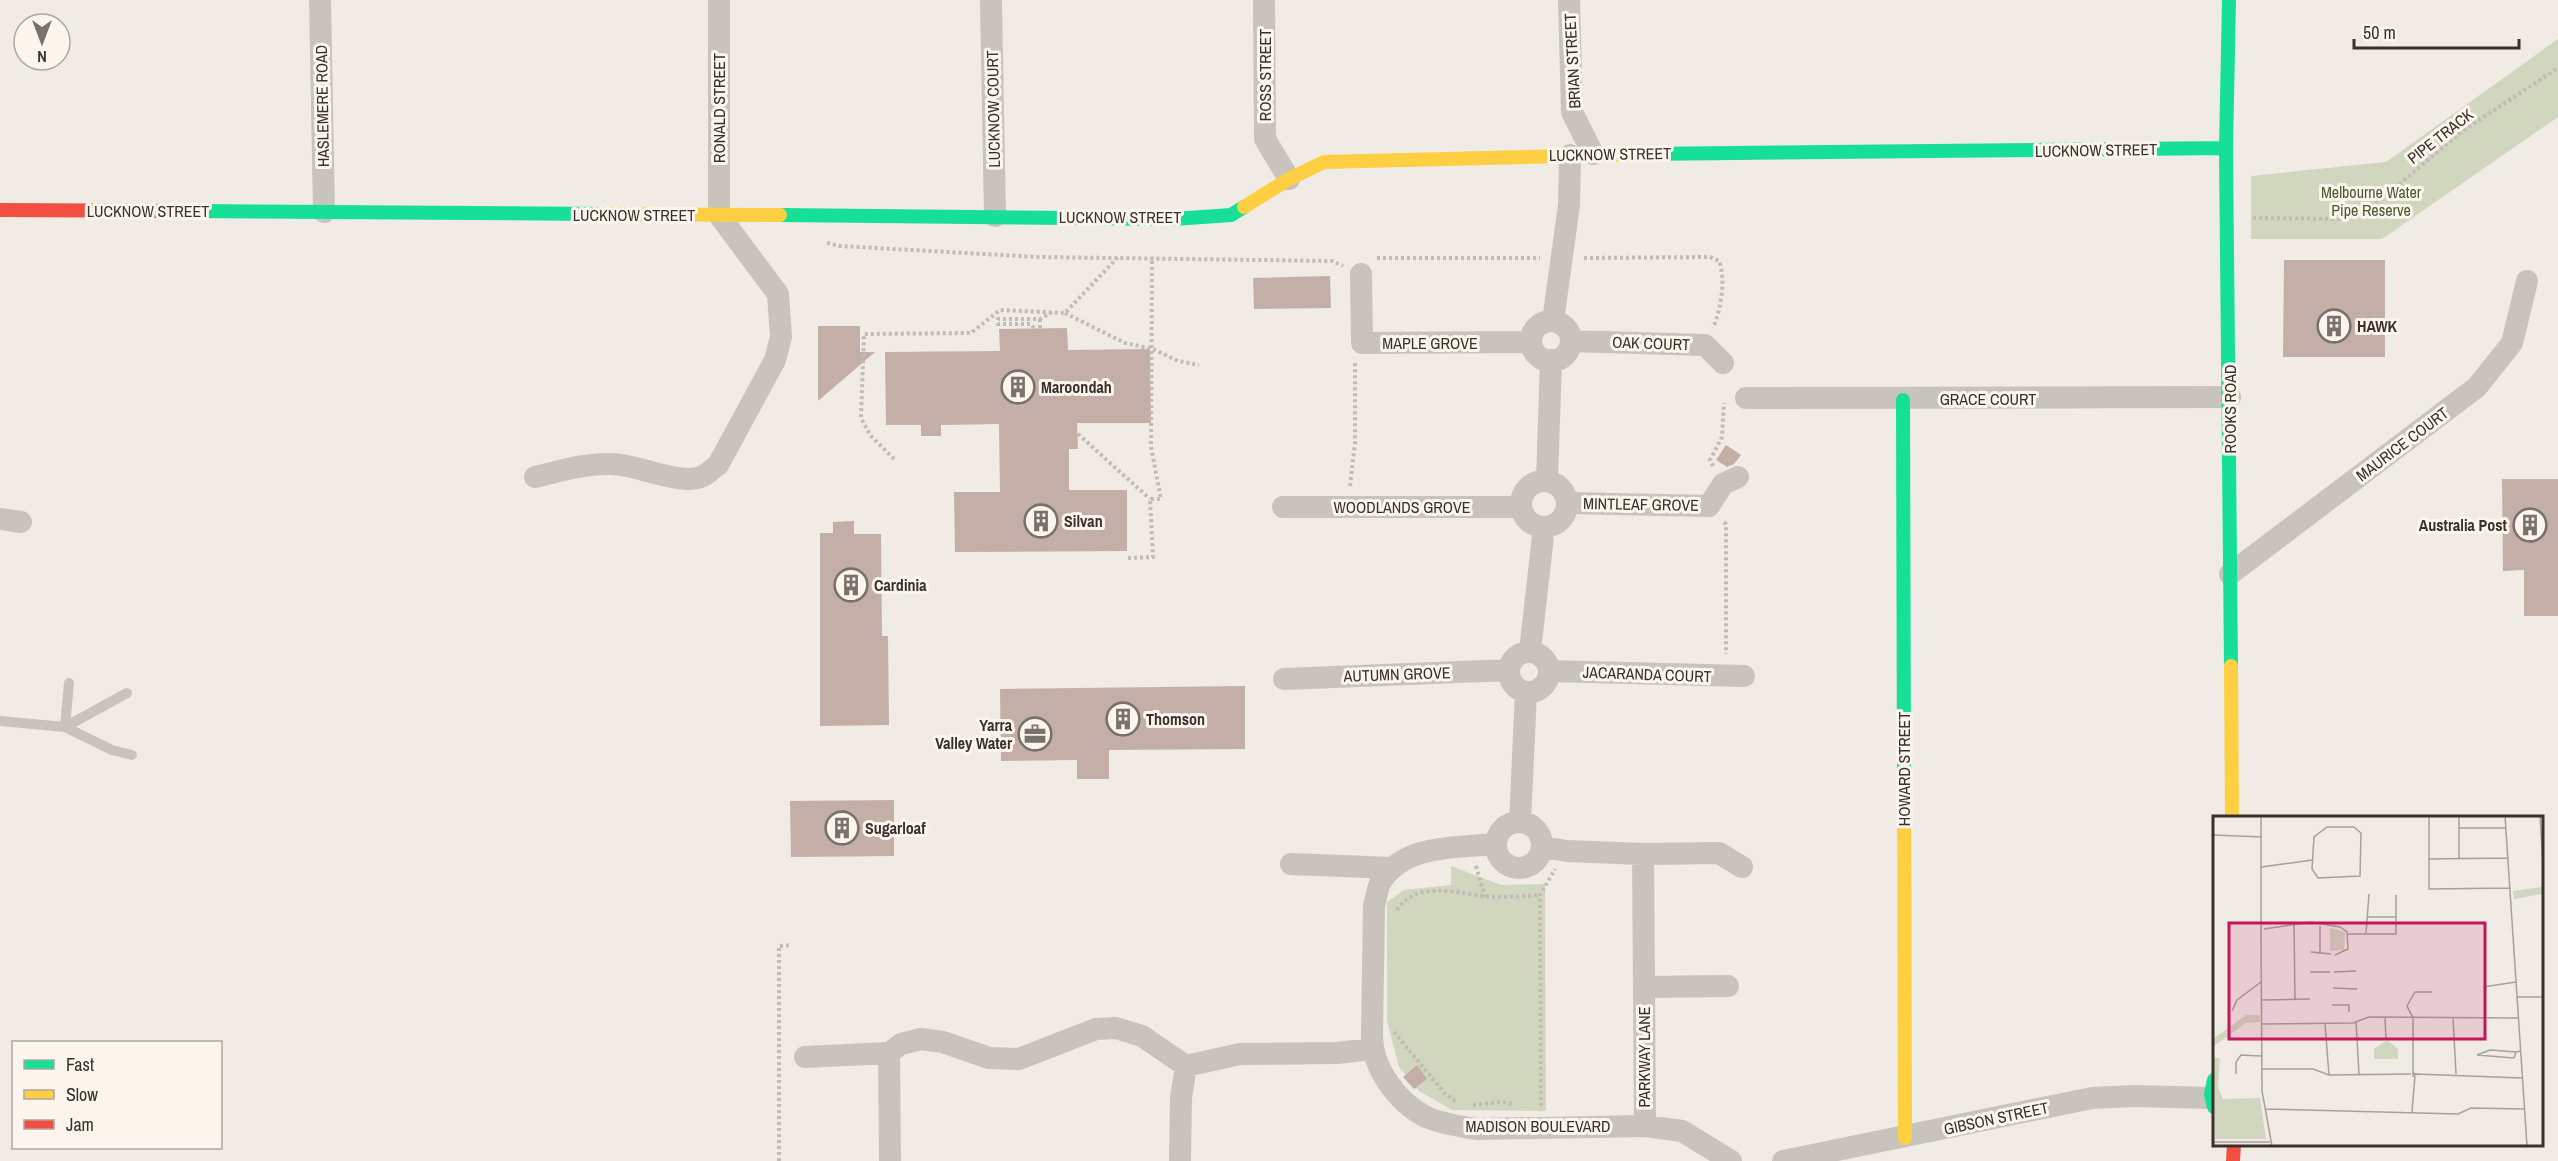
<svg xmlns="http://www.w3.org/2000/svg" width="2558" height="1161" font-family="'Archivo Narrow',sans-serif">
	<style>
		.green { fill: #d1d6bf }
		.building { fill: #c3afa7 }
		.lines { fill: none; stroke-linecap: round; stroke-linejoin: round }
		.path { stroke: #c2bbb6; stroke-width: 4; stroke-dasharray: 3 3; stroke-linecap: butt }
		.lane { stroke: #c9c3be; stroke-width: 10 }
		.street { stroke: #c9c3be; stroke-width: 22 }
		.fast { stroke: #16e098; stroke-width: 14 }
		.slow { stroke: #ffcf43; stroke-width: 14 }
		.jam { stroke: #f24e42; stroke-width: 14 }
		.labels { text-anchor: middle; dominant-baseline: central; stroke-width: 6; stroke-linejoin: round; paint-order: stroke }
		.street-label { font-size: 16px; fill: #3b302b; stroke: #fbf5ee }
		.park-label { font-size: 16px; fill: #4a5a2e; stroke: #fbf5ee }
		.poi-label { font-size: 16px; font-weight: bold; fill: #3b302b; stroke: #fbf5ee; text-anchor: start }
		.inset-road { fill: none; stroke: #a8a09b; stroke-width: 1.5 }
		.view { fill: #c2185b; fill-opacity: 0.15; stroke: #c2185b; stroke-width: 3 }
		.inset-edge { fill: none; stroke: #3b302b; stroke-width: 3 }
	</style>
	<rect width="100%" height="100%" fill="#f0ebe5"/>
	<path class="green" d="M 2558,39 L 2558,117 L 2382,239 L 2251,239 L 2251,176 L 2386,162 Z
		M 1451,866 L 1501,885 L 1545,884 L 1546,1111 L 1452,1110 L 1419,1091 L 1399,1067 L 1387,1021 L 1387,902 L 1404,890 L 1451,885 Z"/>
	<path class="building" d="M 2284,260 L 2385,260 L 2385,357 L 2283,357 Z
		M 1330,276 L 1331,308 L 1254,309 L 1253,278 Z
		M 818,326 L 860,326 L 860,352 L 875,352 L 818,401 Z
		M 1067,328 L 1068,350 L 1150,349 L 1151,423 L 1077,423 L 1078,449 L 1069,449 L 1069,490 L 1127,490 L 1127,551 L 955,552 L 954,492 L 1000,492 L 999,424 L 941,425 L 941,436 L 921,436 L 921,425 L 886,425 L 885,352 L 1000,351 L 999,329 Z
		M 1726,445 L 1741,455 L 1734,464 L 1727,467 L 1716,460 Z
		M 2502,479 L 2558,479 L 2558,616 L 2524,616 L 2524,570 L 2503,571 Z
		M 854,521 L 854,534 L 881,534 L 882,636 L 888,636 L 889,725 L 820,726 L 820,533 L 833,533 L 833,522 Z
		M 1245,686 L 1245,749 L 1109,750 L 1109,779 L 1077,779 L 1077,760 L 1001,761 L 1000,689 Z
		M 894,800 L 894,856 L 791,857 L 790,801 Z
		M 1417,1065 L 1427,1079 L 1414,1089 L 1403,1077 Z"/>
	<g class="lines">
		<path class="path" d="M 2253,218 L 2340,219 L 2382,199 L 2461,132 L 2558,68
			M 827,243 L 840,246 L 1038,257 L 1332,261 L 1343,266
			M 1377,258 L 1540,258
			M 1584,258 L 1710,257 L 1719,261 C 1726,279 1721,310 1713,328
			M 1065,313 L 1125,343 L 1153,349 L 1178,361 L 1199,365
			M 1040,319 L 1040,328
			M 1034,328 L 1031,324 L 998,324 L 998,319 L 1040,319 L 1052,312
			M 1078,434 L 1150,499
			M 894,459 L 870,435 L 861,418 L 864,334 L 971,333 L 1000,310 L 1065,313 L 1118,257
			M 1713,466 L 1710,460 L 1722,437 L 1724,403
			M 1350,486 L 1355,443 L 1355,362
			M 1724,522 L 1726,524 L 1726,654
			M 1128,558 L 1153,557 L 1150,499 L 1161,499 L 1151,447 L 1152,257
			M 1476,866 L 1485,897
			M 1397,910 C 1416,880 1456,893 1484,896 C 1502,898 1521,896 1540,895
			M 1394,1032 L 1446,1095 L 1457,1102
			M 1473,1105 L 1500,1102 L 1513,1104
			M 1541,1106 L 1540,895 L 1555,869
			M 779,1161 L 779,946 L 792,945"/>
		<path class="lane" d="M 0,721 L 65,727 L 112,750 L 132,755
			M 65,727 L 127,693
			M 65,727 L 69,683"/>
		<path class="street" d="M 320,0 L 324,212
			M 1264,0 L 1265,139 L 1289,179
			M 1569,0 L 1572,112 L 1593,154
			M 991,3 L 995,216
			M 1361,274 L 1362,343 L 1531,342
			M 1553,321 L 1569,205 L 1570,155
			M1531 341a20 20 0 1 1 40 0a20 20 0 1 1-40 0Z
			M 1571,341 L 1705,345 L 1723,363
			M 1746,398 L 2230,397
			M 535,477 C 561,471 585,463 612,464 C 637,464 682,487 703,476 C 708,474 713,468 718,465 L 775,360 L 781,337 L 778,294 L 719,215 L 719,0
			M 1547,480 L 1551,360
			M1521 504a23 23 0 1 1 46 0a23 23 0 1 1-46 0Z
			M 1568,503 L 1709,506 L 1723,484 L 1738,477
			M 1283,507 L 1521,507
			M 0,519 L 21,522
			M 2230,574 L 2477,387 L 2512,343 L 2527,281
			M 1530,651 L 1544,527
			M1509 672a20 20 0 1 1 40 0a20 20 0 1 1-40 0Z
			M 1549,671 L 1744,676
			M 1284,679 L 1509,670
			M 1520,822 L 1526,692
			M1496 845a23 23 0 1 1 46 0a23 23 0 1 1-46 0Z
			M 1496,844 C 1456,848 1403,844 1380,883 C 1377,890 1376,899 1374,906 L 1372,1035 C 1372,1068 1397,1102 1426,1117 C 1442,1124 1459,1126 1476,1129 L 1645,1126 L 1682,1131 L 1731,1161
			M 1542,847 L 1567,851 L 1643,854 L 1719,853 L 1742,867
			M 1643,854 L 1645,1126
			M 1291,864 L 1392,868
			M 1644,987 L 1728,986
			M 805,1057 L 889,1053
			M 890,1161 L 889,1053 L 901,1044 L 921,1039 L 943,1042 L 989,1058 L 1019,1059 L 1096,1029 L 1116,1028 L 1142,1036 L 1186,1066 L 1240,1054 L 1336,1053 L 1372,1049
			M 1180,1161 L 1181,1098 L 1186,1066
			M 1783,1161 L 2092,1098 L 2134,1096 L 2211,1098"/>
		<path class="fast" d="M 2229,0 L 2226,148 L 2231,666
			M 1643,154 L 2226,148
			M 192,211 L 600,214
			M 780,215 L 1174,219 L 1231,215 L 1244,207
			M 1903,400 L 1904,777
			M 2214,1080 L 2211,1094 L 2214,1107"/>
		<path class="slow" d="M 1244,207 L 1289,179 L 1324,162 L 1643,154
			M 600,214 L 780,215
			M 2231,666 L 2232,818
			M 1904,777 L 1905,1138"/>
		<path class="jam" d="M 0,210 L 192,211
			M 2233,1161 L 2234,1144"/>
	</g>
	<defs>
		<g id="building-ring" transform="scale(1.725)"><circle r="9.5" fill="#fbf5ee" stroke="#7a716c" stroke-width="1.5"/><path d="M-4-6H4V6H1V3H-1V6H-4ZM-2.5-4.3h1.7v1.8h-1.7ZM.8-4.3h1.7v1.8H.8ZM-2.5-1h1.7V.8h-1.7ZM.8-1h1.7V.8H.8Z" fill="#7a716c"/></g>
		<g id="office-ring" transform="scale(1.725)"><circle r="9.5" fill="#fbf5ee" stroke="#7a716c" stroke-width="1.5"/><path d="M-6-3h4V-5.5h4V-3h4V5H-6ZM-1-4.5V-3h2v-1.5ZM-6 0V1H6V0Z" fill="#7a716c"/></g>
	</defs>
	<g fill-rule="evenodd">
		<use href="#building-ring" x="2334" y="326"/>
		<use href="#building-ring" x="1018" y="387"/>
		<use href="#building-ring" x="1041" y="521"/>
		<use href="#building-ring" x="2530" y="525"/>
		<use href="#building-ring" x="851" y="585"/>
		<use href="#building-ring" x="1123" y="719"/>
		<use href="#office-ring" x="1035" y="734"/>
		<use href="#building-ring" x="842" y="828"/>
	</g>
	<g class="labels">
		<g class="street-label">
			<text transform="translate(1572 61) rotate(-93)">BRIAN STREET</text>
			<text transform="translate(1265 75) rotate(-90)">ROSS STREET</text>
			<text transform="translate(322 106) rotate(-91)">HASLEMERE ROAD</text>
			<text transform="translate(719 108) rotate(-90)">RONALD STREET</text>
			<text transform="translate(993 109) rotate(-91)">LUCKNOW COURT</text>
			<text transform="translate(2440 136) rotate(-38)">PIPE TRACK</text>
			<text transform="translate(2096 150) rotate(-1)">LUCKNOW STREET</text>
			<text transform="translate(1610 154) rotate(-1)">LUCKNOW STREET</text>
			<text x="148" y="211">LUCKNOW STREET</text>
			<text x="634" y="215">LUCKNOW STREET</text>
			<text x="1120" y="217">LUCKNOW STREET</text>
			<text x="1430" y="343">MAPLE GROVE</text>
			<text transform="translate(1651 343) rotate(2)">OAK COURT</text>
			<text x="1988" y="399">GRACE COURT</text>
			<text transform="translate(2230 409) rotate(-90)">ROOKS ROAD</text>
			<text transform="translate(2402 444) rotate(-37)">MAURICE COURT</text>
			<text transform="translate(1641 504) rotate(1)">MINTLEAF GROVE</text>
			<text x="1402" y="507">WOODLANDS GROVE</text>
			<text transform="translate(1397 674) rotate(-2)">AUTUMN GROVE</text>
			<text transform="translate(1647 674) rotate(2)">JACARANDA COURT</text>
			<text transform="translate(1904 769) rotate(-90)">HOWARD STREET</text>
			<text transform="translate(1644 1057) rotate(-90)">PARKWAY LANE</text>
			<text transform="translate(1996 1118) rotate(-12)">GIBSON STREET</text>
			<text x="1538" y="1126">MADISON BOULEVARD</text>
		</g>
		<g class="park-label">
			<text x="2371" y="192">Melbourne Water<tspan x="2371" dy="18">Pipe Reserve</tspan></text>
		</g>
		<g class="poi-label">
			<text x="2357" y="326">HAWK</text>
			<text x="1041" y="387">Maroondah</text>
			<text x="1064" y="521">Silvan</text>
			<text x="2507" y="525" text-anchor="end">Australia Post</text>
			<text x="874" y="585">Cardinia</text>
			<text x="1146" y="719">Thomson</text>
			<text x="1012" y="725" text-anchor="end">Yarra<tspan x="1012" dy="18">Valley Water</tspan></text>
			<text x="865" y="828">Sugarloaf</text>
		</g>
	</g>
	<g transform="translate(2213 816)">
		<rect width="330" height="330" fill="#f0ebe5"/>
		<path d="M 329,71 L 329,78 L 301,83 L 300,75 ZM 117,112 L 132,116 L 131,134 L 117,135 ZM 33,199 L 47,199 L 47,206 L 33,207 L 1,230 L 1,242 L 7,242 L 5,272 L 10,283 L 47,282 L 53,323 L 2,323 L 0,223 ZM 174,224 L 185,233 L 185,243 L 161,243 L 161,233 Z" fill="#d1d6bf"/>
		<path class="inset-road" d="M 216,0 L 216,73 L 297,72M 292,0 L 314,330M 327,0 L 330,50M 141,11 L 148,17 L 147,60 L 105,62 L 99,53 L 101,21 L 114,11 ZM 246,12 L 293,12M 0,19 L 49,21M 246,42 L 246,0M 216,43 L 295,42M 49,51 L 99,44M 183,79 L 183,101M 81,109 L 82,183M 107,110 L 107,138M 48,111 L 48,0M 51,113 L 98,106 L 127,111 L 134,116 L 135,133 L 122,139M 48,116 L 48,111 L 49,275 L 59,330M 153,117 L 156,78M 135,118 L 183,118 L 183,101 L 154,101M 98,136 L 118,138M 97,156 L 117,156M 121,156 L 143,155M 270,171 L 303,166M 120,172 L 144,173M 304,181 L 330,181M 49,184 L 97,183M 119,189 L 136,189 L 136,196M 19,195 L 24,184 L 48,166M 172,202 L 173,223M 240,202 L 243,258M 143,205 L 146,259M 49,208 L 140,207 L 156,201 L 306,202M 112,208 L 116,259M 303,236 L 277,234 L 264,239 L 301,242 L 303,236 L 308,235M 49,253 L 100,253 L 116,259 L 198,258M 200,256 L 200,202 L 194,190 L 202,176 L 219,176M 23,258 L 23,246 L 28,239 L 48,240M 202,258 L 309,262M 52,293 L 245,298 L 258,292 L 312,293M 199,296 L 202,259 L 200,256 L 200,261M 0,326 L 57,326M 92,330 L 150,330"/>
		<path class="view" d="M 16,107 L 272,107 L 272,223 L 16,223 Z"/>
		<rect width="330" height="330" class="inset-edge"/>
	</g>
	<rect x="12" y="1041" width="210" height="108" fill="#fbf5ee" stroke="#aea6a0" stroke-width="1.5"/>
	<rect x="24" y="1060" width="30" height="9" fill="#16e098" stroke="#aea6a0" stroke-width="1.5"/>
	<text x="66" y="1071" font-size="18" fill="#3b302b">Fast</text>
	<rect x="24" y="1090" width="30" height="9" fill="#ffcf43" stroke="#aea6a0" stroke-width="1.5"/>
	<text x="66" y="1101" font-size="18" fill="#3b302b">Slow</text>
	<rect x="24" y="1120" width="30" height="9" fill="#f24e42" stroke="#aea6a0" stroke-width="1.5"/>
	<text x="66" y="1131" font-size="18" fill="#3b302b">Jam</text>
	<g transform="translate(42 42) rotate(180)"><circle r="28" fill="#fbf5ee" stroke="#aea6a0" stroke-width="1.5"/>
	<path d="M0-4.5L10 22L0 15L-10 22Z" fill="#7a716c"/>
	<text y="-9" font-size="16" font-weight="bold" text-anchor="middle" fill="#3b302b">N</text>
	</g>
	<path d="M2354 39v9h165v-9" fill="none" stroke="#3b302b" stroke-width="3"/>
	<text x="2363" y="39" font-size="18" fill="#3b302b" stroke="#fbf5ee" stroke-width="4.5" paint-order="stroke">50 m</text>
</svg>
